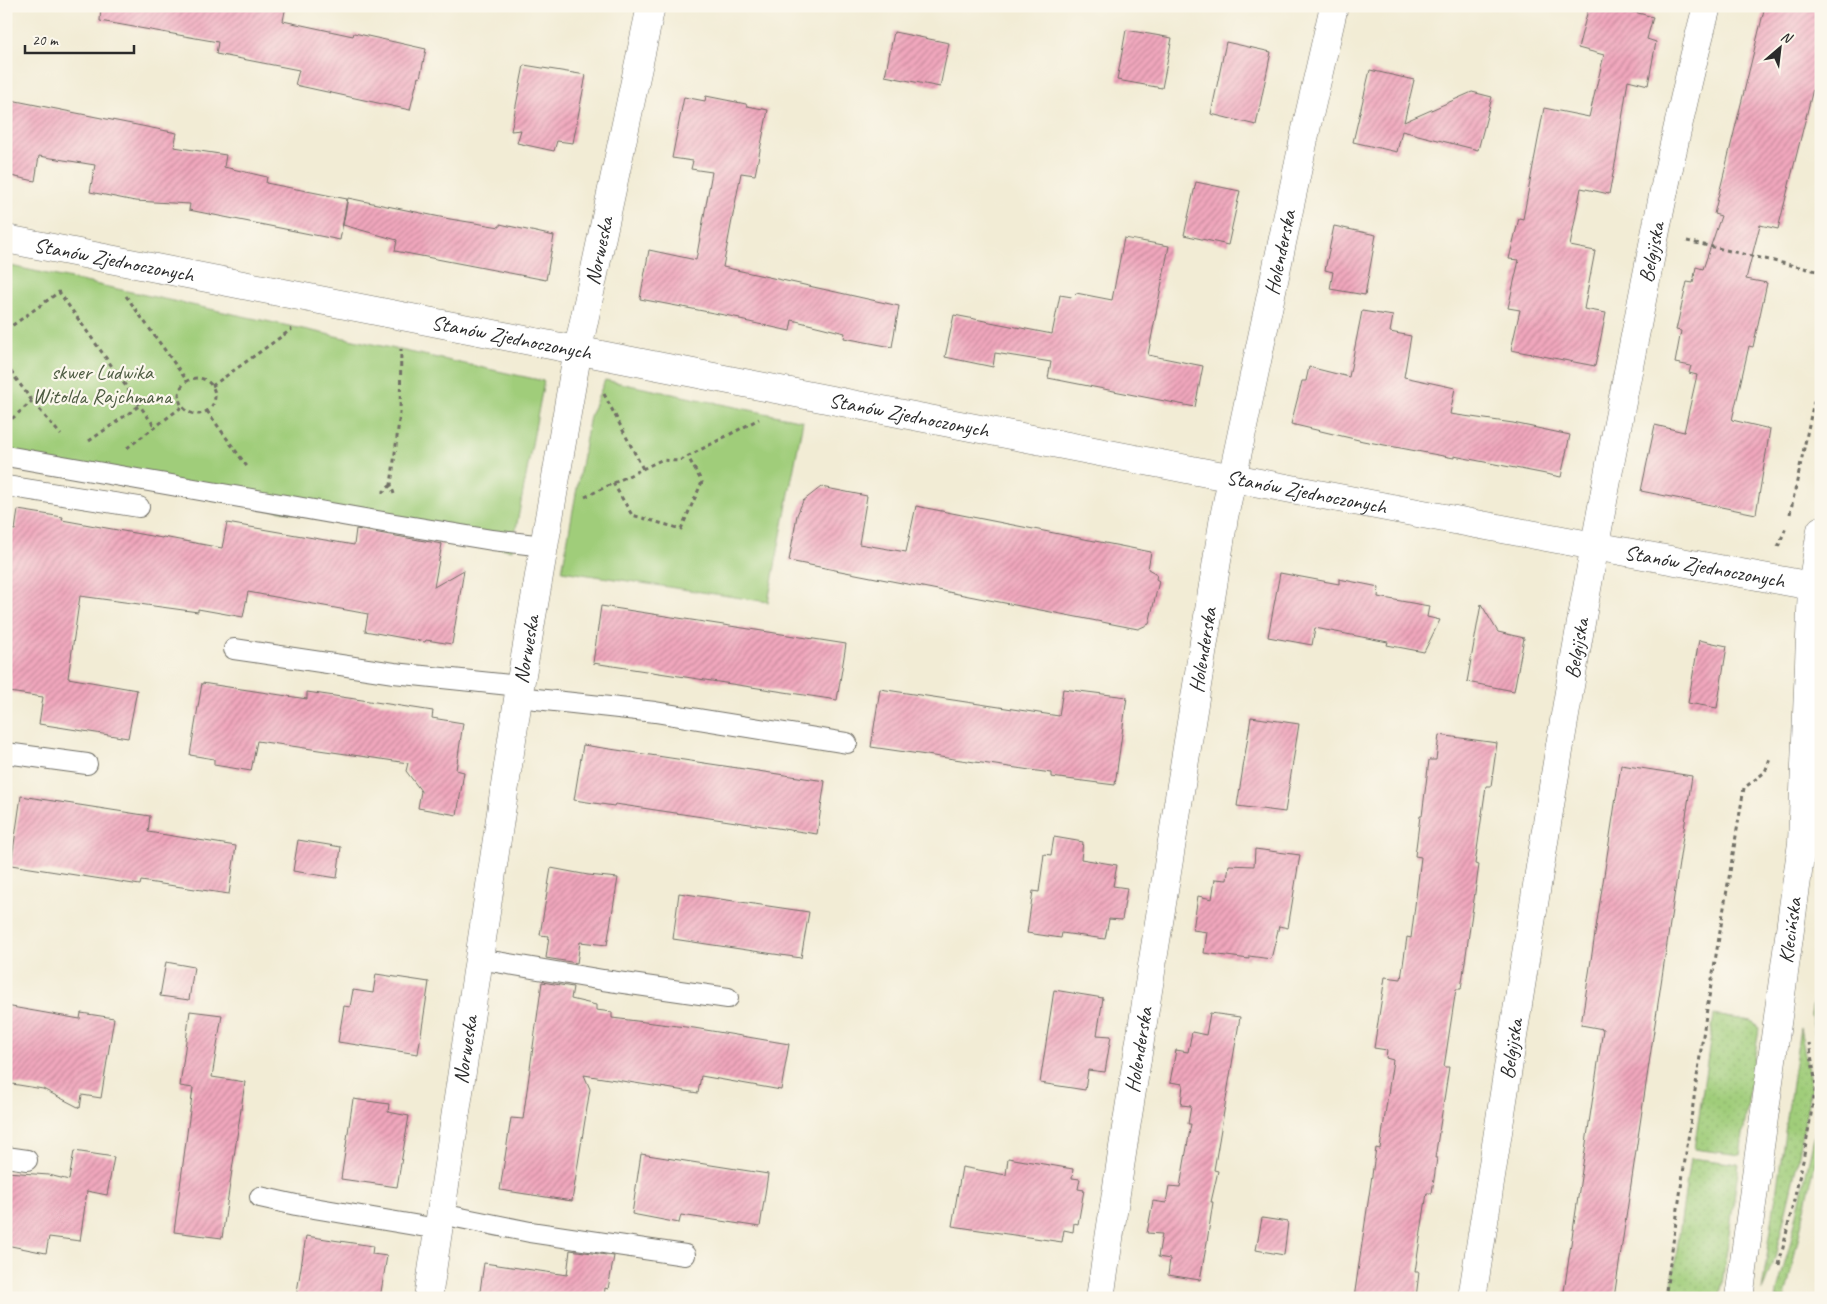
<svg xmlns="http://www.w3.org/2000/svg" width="1827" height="1304" font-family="Caveat,sans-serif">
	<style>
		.grass { fill: url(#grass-dots); stroke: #667c52 }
		.park { fill: #a0cd7a; stroke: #667c52 }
		.building { fill: url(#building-hatch) }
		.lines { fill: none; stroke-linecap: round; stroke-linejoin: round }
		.service-casing { stroke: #716f66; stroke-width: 22 }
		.minor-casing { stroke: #716f66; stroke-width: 29 }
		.path { stroke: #716f66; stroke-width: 3; stroke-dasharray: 4 4; stroke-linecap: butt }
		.service { stroke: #fff; stroke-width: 20 }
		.minor { stroke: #fff; stroke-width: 28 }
		.labels { text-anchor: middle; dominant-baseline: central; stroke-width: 4.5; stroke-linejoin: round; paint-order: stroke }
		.street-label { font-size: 21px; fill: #2b2b2b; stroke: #fbf7ec }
		.park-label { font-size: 21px; fill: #4e5c43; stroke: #fbf7ec }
	</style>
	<defs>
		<pattern id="grass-dots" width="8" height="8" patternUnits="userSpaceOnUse" patternTransform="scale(1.25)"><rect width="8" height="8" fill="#a0cd7a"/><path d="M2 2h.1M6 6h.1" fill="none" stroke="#8ab06a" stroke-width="1.8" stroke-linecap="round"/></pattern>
		<pattern id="building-hatch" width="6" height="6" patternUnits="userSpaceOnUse" patternTransform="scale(1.25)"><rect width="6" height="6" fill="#f1a7bd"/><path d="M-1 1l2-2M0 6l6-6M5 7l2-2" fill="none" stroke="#c3889a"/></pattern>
	</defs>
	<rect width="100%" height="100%" fill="#fbf7ec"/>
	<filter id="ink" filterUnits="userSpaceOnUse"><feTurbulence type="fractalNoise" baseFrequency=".02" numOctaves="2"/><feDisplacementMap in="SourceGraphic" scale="10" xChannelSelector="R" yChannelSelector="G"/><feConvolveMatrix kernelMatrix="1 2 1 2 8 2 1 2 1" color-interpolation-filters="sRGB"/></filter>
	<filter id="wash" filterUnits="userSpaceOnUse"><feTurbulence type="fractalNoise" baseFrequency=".0096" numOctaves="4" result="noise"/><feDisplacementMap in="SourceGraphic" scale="20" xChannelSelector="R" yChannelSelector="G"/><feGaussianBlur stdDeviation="1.12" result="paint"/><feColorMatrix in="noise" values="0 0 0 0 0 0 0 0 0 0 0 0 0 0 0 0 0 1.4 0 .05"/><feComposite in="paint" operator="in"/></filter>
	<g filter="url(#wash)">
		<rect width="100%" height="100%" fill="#f2ecd5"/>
		<path class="grass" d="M 1821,952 L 1821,1063 L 1811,1015 Z
			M 1714,1015 L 1752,1021 L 1759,1028 L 1740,1155 L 1694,1149 Z
			M 1800,1028 L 1811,1086 L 1798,1160 L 1775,1257 L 1762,1291 Z
			M 1821,1106 L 1821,1137 L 1785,1298 L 1775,1298 L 1790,1245 Z
			M 1690,1158 L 1739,1164 L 1720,1298 L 1670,1298 Z"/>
		<path class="park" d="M 6,265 L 544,381 L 512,550 L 6,464 Z
			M 605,380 L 803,421 L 768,602 L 562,571 L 590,416 Z"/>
		<g id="blocks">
			<path class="building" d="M 101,6 L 286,6 L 283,21 L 353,36 L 354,33 L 426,49 L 420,78 L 418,77 L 410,110 L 295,85 L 299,70 L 216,54 L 218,42 L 100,21 Z
				M 1589,6 L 1612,6 L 1653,17 L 1647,39 L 1656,42 L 1648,85 L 1628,80 L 1616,159 L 1609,194 L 1581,188 L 1570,246 L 1595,251 L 1584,309 L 1606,313 L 1595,366 L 1511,350 L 1520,310 L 1508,308 L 1519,260 L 1509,259 L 1519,218 L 1523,219 L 1544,108 L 1589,117 L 1604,55 L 1578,48 Z
				M 1765,6 L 1821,6 L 1821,57 L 1778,229 L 1760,225 L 1746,279 L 1767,283 L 1753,347 L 1749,346 L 1732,420 L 1770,429 L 1756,514 L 1641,491 L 1655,425 L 1684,432 L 1697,375 L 1689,373 L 1691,366 L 1675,363 L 1681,331 L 1676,330 L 1687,282 L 1693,283 L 1696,267 L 1703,269 L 1721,216 L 1714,214 Z
				M 1126,30 L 1172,38 L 1162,88 L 1117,80 Z
				M 894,32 L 949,43 L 940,87 L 885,76 Z
				M 1226,42 L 1271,52 L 1256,125 L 1211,114 Z
				M 524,65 L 586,75 L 573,143 L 557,141 L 554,151 L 517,143 L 521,130 L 511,131 Z
				M 1370,70 L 1414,80 L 1404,122 L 1472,92 L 1492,97 L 1478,150 L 1402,131 L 1397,152 L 1353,142 Z
				M 706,96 L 746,104 L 747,106 L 768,110 L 755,175 L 741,173 L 723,267 L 899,306 L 892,347 L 844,338 L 845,333 L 792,320 L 790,331 L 740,320 L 740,318 L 640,299 L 649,250 L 696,260 L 712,172 L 691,169 L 693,161 L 672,158 L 684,97 L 705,101 Z
				M 6,99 L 177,133 L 174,147 L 226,155 L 224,167 L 267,177 L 266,183 L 347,199 L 340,240 L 189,210 L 190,204 L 135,201 L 90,192 L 95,165 L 39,156 L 35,181 L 6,175 Z
				M 1196,182 L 1240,191 L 1228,245 L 1184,235 Z
				M 348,198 L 450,219 L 500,227 L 500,224 L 554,236 L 546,280 L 395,251 L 397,240 L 343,225 Z
				M 1334,226 L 1376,235 L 1365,295 L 1330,289 L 1333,272 L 1325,270 Z
				M 1124,238 L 1169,246 L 1148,355 L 1203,366 L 1195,407 L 1048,378 L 1051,362 L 995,353 L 993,367 L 945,357 L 954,315 L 1052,334 L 1060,295 L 1072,297 L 1076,293 L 1112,300 Z
				M 1362,311 L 1393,316 L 1390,332 L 1411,336 L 1404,377 L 1455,388 L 1450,414 L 1513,423 L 1570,435 L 1561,477 L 1454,456 L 1454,458 L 1363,441 L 1291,424 L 1302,381 L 1306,381 L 1309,367 L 1349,377 Z
				M 821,487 L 867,496 L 859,544 L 906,552 L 916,506 L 1151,552 L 1148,569 L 1157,574 L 1156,579 L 1159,581 L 1149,624 L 1138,629 L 789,561 L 797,515 L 803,501 Z
				M 18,510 L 63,517 L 62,520 L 162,538 L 163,537 L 222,548 L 227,523 L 354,545 L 356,529 L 442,544 L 434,587 L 464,570 L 452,644 L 426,640 L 425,642 L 365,631 L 368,614 L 248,592 L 243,617 L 198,609 L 198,612 L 80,596 L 68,678 L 137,690 L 128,738 L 39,724 L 43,697 L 9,692 L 11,676 L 6,676 L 6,551 L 9,529 L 15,530 Z
				M 1280,573 L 1339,584 L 1339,579 L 1379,587 L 1378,597 L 1429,606 L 1427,617 L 1440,620 L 1424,652 L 1387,645 L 1388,642 L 1315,628 L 1312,645 L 1268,637 Z
				M 1481,604 L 1498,632 L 1524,638 L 1514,691 L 1467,682 Z
				M 601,606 L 846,644 L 837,700 L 593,663 Z
				M 1699,640 L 1727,646 L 1717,708 L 1688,703 Z
				M 202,683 L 307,699 L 307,692 L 369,701 L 433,711 L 432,718 L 463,723 L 456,770 L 464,772 L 457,815 L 418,808 L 421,791 L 406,771 L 408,763 L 257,741 L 251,771 L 214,765 L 214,759 L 190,755 Z
				M 880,689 L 1059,716 L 1063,689 L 1127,697 L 1115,785 L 1051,777 L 1051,773 L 871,747 Z
				M 1251,717 L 1299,724 L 1285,812 L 1237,806 Z
				M 1439,735 L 1497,743 L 1491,786 L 1486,786 L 1475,864 L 1479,865 L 1461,989 L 1456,989 L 1444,1067 L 1449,1067 L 1435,1158 L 1437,1158 L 1432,1193 L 1427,1193 L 1421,1232 L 1415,1272 L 1419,1272 L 1416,1298 L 1354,1298 L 1376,1148 L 1380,1149 L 1393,1060 L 1386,1058 L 1387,1050 L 1374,1048 L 1385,977 L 1401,979 L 1407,937 L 1411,938 L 1421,857 L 1415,856 L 1420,816 L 1422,816 L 1429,760 L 1436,760 Z
				M 583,745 L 825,781 L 817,834 L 615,804 L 614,806 L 574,800 Z
				M 1621,765 L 1692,776 L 1614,1298 L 1563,1298 L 1603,1029 L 1581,1025 Z
				M 21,796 L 150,816 L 148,832 L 236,846 L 229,894 L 141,881 L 140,885 L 11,865 Z
				M 1054,837 L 1083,842 L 1081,859 L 1117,865 L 1113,886 L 1127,888 L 1122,920 L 1109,919 L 1105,939 L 1062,933 L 1061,938 L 1027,933 L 1033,891 L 1039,892 L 1044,854 L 1051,855 Z
				M 298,840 L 341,847 L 337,878 L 293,871 Z
				M 1255,849 L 1300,855 L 1288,928 L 1279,926 L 1271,959 L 1249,956 L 1249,959 L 1204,953 L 1207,932 L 1193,930 L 1198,896 L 1212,899 L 1215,879 L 1227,880 L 1229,865 L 1254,866 Z
				M 551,868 L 588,875 L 618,878 L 607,945 L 580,942 L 577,963 L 546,958 L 549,936 L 540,935 Z
				M 679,893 L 809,912 L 801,958 L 673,939 Z
				M 166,962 L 194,967 L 189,1000 L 160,996 Z
				M 376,974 L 429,982 L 418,1054 L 338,1042 L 344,1006 L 350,1007 L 353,990 L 373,993 Z
				M 542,982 L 573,987 L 571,999 L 596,1005 L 596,1010 L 612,1012 L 612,1018 L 694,1028 L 789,1044 L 781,1090 L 701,1076 L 698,1093 L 584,1075 L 590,1089 L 572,1201 L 500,1190 L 511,1118 L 523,1119 Z
				M 1054,990 L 1103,998 L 1097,1035 L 1111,1036 L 1105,1072 L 1088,1070 L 1085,1090 L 1040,1083 Z
				M 6,1006 L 80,1019 L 81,1013 L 114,1018 L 101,1098 L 82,1095 L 80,1108 L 43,1089 L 6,1083 Z
				M 190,1011 L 222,1015 L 212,1077 L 245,1082 L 222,1238 L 174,1232 L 193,1088 L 180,1086 Z
				M 1210,1013 L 1240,1017 L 1214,1170 L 1218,1171 L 1211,1202 L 1213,1202 L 1207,1242 L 1200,1280 L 1168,1275 L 1170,1259 L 1158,1257 L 1162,1234 L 1147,1233 L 1153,1201 L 1166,1203 L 1169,1186 L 1180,1187 L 1191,1124 L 1188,1124 L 1191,1106 L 1181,1105 L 1183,1084 L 1170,1082 L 1176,1050 L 1188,1052 L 1192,1032 L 1206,1035 Z
				M 353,1099 L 389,1104 L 388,1112 L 409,1116 L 397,1187 L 341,1179 Z
				M 74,1151 L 114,1157 L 107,1195 L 87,1191 L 80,1241 L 49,1237 L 46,1253 L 6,1245 L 6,1172 L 49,1175 L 69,1180 Z
				M 641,1154 L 768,1174 L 760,1227 L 681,1215 L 679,1223 L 632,1214 Z
				M 1008,1158 L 1073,1169 L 1072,1178 L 1080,1179 L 1078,1189 L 1084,1190 L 1078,1224 L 1074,1223 L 1073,1232 L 1064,1230 L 1062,1242 L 952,1226 L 962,1167 L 1006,1175 Z
				M 1262,1218 L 1288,1222 L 1284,1255 L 1256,1250 Z
				M 306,1236 L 373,1246 L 372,1254 L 387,1256 L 380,1298 L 296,1298 Z
				M 570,1250 L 614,1256 L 608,1289 L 605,1288 L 604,1298 L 479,1298 L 484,1263 L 567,1275 Z"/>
		</g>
	</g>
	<g filter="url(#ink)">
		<use href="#blocks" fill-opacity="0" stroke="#716f66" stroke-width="1"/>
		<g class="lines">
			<g class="service-casing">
				<path id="service" d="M 6,456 L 365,519 L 492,540 L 544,546
					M 6,486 L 139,507
					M 234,649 L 394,673 L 520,686
					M 518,697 L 655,712 L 847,743
					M 6,753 L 87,764
					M 479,959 L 603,980 L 728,998
					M 6,1157 L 27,1160
					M 260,1197 L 296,1205 L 438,1229
					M 441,1214 L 530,1232 L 685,1255"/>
			</g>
			<g class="minor-casing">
				<g id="minor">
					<path id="s1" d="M 6,239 C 608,355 1209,477 1812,586"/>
					<path id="s2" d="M 428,1298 L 520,686 L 578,349 L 651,6"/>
					<path id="s3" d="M 1100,1298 L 1125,1134 L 1224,517 L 1308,120 L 1334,6"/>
					<path id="s4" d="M 1472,1298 C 1520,994 1565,689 1625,387 C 1650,259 1674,132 1707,6"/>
					<path id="s5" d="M 1739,1298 L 1802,843 L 1812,586 L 1821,530"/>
				</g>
			</g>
			<path class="path" d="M 1687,241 L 1821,272
				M 126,296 L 187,381
				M 6,330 L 59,292 L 155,427
				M 6,365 L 32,401 L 61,435
				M179 396a18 18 0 1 1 36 0a18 18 0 1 1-36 0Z
				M 212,386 L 292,329
				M 604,394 L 643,469
				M 207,411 L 248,468
				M 6,424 L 32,401
				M 89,441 L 139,406
				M 127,448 L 183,406
				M 613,483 L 632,515 L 681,529 L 702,482 L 688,457
				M 382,493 L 391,485
				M 394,494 L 391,485 L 400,413 L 401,349
				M 585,497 L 661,460 L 679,461 L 759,419
				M 1790,514 L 1821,368
				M 1778,547 L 1787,525
				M 1779,1265 L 1803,1161 L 1816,1085 L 1809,1043
				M 1665,1298 L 1706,1015 L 1744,788 L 1765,772 L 1771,756"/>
			<use href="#service" class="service"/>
			<use href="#minor" class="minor"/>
		</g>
	</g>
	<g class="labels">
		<g class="street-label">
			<text stroke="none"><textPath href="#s2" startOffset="1061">Norweska</textPath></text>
			<text stroke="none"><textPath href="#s3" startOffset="1061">Holenderska</textPath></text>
			<text stroke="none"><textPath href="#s4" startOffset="1061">Belgijska</textPath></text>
			<text stroke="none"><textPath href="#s1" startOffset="110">Stanów Zjednoczonych</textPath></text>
			<text stroke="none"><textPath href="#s1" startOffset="515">Stanów Zjednoczonych</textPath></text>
			<text stroke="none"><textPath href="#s1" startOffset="920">Stanów Zjednoczonych</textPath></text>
			<text stroke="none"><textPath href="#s1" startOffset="1325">Stanów Zjednoczonych</textPath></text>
			<text stroke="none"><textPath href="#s1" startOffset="1730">Stanów Zjednoczonych</textPath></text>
			<text stroke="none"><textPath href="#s3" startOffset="656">Holenderska</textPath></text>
			<text stroke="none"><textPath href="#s4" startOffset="658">Belgijska</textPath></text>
			<text stroke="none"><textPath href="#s2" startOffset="656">Norweska</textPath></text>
			<text stroke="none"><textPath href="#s5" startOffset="371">Klecińska</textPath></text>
			<text stroke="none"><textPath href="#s3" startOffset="251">Holenderska</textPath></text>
			<text stroke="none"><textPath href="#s4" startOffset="252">Belgijska</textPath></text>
			<text stroke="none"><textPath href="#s2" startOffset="251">Norweska</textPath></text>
		</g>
		<g class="park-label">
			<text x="102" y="372">skwer Ludwika<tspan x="102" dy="24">Witolda Rajchmana</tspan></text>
		</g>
	</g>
	<rect width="1827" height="1304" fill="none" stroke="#fbf7ec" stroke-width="25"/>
	<g transform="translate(1780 48) rotate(28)" stroke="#fbf7ec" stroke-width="4" paint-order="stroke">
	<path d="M0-4L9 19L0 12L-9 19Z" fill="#2b2b2b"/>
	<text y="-8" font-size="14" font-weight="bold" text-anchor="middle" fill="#2b2b2b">N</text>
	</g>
	<path d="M25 45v8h109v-8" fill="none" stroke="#2b2b2b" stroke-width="2.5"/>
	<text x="32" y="45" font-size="15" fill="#2b2b2b" stroke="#fbf7ec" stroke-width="4" paint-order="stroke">20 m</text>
</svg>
